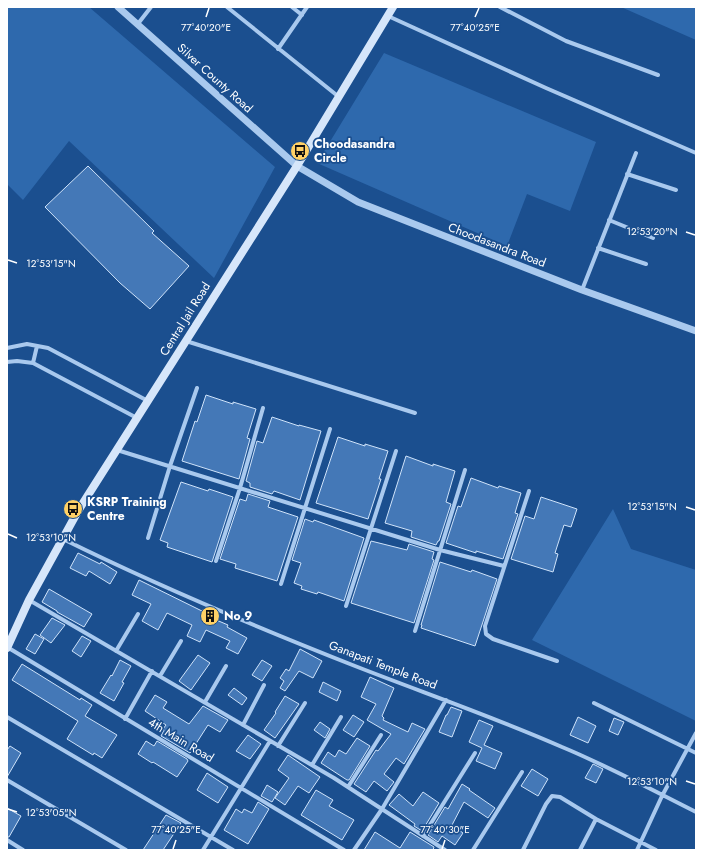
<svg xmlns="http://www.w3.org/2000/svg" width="703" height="857" font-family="Jost,sans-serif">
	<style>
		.green { fill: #2e69ad }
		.building { fill: #4478b7; stroke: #cfe3fa }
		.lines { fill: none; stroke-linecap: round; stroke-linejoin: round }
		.minor { stroke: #a9c9ee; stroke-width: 4 }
		.tertiary { stroke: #a9c9ee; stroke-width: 7 }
		.secondary { stroke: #d6e6fa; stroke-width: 8 }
		.ticks { fill: none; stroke: #fff; stroke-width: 1.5 }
		.labels { text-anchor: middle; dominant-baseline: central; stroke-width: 3.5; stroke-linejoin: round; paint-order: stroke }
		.street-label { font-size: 12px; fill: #fff; stroke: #1b4f8f }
		.poi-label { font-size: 12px; font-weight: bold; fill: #fff; stroke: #1b4f8f; text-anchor: start }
		.ticks-label { font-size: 10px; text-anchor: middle; fill: #fff; stroke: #1b4f8f; stroke-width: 3.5; stroke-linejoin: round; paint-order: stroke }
	</style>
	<rect width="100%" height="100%" fill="#1b4f8f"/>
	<path class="green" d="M 7,7 L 89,7 L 275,167 L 214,278 L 69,141 L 23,200 L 7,184 Z
		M 621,7 L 696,7 L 696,40 Z
		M 384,53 L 596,142 L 570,211 L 527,194 L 507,246 L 317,163 Z
		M 613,509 L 631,549 L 696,570 L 696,721 L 532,640 Z"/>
	<path class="building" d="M 88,166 L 154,231 L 152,233 L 189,266 L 150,309 L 120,283 L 45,207 Z
		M 206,395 L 233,404 L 233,402 L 256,409 L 247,438 L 250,439 L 239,479 L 182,461 L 195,421 L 197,422 Z
		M 272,417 L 299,426 L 299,425 L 321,431 L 300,500 L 274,491 L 272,494 L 250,487 L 250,483 L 246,481 L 257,441 L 263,443 Z
		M 338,437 L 365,446 L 365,444 L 388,451 L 379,479 L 381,479 L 368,519 L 316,503 Z
		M 406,456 L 433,466 L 433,464 L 455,471 L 446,502 L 451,504 L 439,541 L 438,541 L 436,545 L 411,537 L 412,531 L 385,523 Z
		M 471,478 L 498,488 L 499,486 L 521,493 L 515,513 L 518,514 L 503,559 L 476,551 L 476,553 L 446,543 L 458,506 L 461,507 Z
		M 181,482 L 208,491 L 209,489 L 233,497 L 212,562 L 167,547 L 168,543 L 160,540 Z
		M 248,494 L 270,501 L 268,507 L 298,517 L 277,581 L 235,568 L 236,564 L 220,559 L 240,499 L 246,501 Z
		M 541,497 L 577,509 L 571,527 L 564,525 L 555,553 L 558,554 L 553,572 L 511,559 L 525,516 L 534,519 Z
		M 305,519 L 313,522 L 314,520 L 364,538 L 344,601 L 318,592 L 317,594 L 301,589 L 302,586 L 294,583 L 301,563 L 292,560 Z
		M 371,541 L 407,550 L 409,544 L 434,552 L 432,559 L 434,560 L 414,623 L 351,603 Z
		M 78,553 L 100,564 L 101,562 L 117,572 L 110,584 L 89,571 L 86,576 L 70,568 Z
		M 440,562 L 471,572 L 472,570 L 497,579 L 475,646 L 421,628 L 422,625 L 421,625 Z
		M 139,580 L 206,613 L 207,609 L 217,613 L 214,619 L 228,625 L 227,627 L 247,638 L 238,654 L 226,648 L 230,641 L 206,630 L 200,642 L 187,636 L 192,625 L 167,613 L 158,630 L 142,621 L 151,604 L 132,595 Z
		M 49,589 L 92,614 L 84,627 L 57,612 L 57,611 L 42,602 Z
		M 52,618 L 65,625 L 51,643 L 40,635 Z
		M 35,634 L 44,639 L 35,654 L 26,649 Z
		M 82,636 L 91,641 L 81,657 L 72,651 Z
		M 300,649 L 322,661 L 313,678 L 299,671 L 285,691 L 280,688 L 284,681 L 280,678 L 286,669 L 289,671 Z
		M 198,655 L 210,663 L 191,690 L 179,681 Z
		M 120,660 L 131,666 L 122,682 L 124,683 L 114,701 L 100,693 L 111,675 L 112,676 Z
		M 262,660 L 272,666 L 262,681 L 252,675 Z
		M 22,664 L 80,700 L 81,698 L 92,705 L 85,716 L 117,735 L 102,758 L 94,753 L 93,755 L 67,739 L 78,721 L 12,680 Z
		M 370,677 L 394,688 L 382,716 L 384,718 L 383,720 L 408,732 L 412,723 L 425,729 L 404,764 L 396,758 L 384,774 L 394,782 L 387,791 L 374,781 L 366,792 L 354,784 L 376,750 L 378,751 L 391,734 L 367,720 L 376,704 L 361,697 Z
		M 323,682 L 341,691 L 337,701 L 319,692 Z
		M 234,688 L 247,698 L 242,705 L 228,695 Z
		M 155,695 L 167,702 L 163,708 L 189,724 L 203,706 L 228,720 L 220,732 L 208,725 L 190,753 L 161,736 L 164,730 L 163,729 L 166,725 L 145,711 Z
		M 285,696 L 299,704 L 275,738 L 264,730 L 276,713 L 275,712 Z
		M 451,707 L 462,711 L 452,737 L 439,732 L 446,715 L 447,715 Z
		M 353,715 L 364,722 L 354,737 L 343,730 Z
		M 578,717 L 596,726 L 588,743 L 570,735 Z
		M 614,718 L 624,722 L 618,735 L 609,731 Z
		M 479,720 L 493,726 L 484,745 L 502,753 L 495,769 L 476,761 L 482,748 L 469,742 Z
		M 320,722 L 330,729 L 325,738 L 314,730 Z
		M 248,735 L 261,744 L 250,759 L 236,751 Z
		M 357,738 L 370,746 L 349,780 L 347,780 L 321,763 L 328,752 L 335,757 L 339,750 L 346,754 Z
		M 146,741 L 154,746 L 157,741 L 187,759 L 188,761 L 177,777 L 153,762 L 152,763 L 138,754 Z
		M 10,746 L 21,753 L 7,777 L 7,750 Z
		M 288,755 L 320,777 L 309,793 L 298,786 L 285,805 L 275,798 L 289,778 L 278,770 Z
		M 593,764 L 603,769 L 596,783 L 585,778 Z
		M 532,769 L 548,779 L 538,796 L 521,786 Z
		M 207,773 L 228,787 L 218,803 L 197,790 Z
		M 462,784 L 470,789 L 469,790 L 495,808 L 488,818 L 464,802 L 452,825 L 463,833 L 455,845 L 442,836 L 438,842 L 428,835 L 445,807 L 448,809 Z
		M 267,785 L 278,792 L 272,802 L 261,796 Z
		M 316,790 L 333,800 L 329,806 L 354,820 L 342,840 L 301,815 Z
		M 423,792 L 439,803 L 422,831 L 414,826 L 415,824 L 389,805 L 399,794 L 413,806 Z
		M 258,802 L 269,809 L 248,844 L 224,830 L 236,809 L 242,813 L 244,809 L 252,813 Z
		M 7,808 L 21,816 L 9,837 L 7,837 Z
		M 166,815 L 181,823 L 163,850 L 143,850 Z
		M 375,832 L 400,848 L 410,832 L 434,847 L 433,850 L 364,850 Z"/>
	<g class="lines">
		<path class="minor" d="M 227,7 L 339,97
			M 292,7 L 302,15
			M 500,7 L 566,41 L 658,75
			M 388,16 L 546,88 L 696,153
			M 137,25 L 151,7
			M 278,49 L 307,7
			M 627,174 L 676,190
			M 609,220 L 653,238
			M 598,248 L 646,264
			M 582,290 L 636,153
			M 186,341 L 415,413
			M 7,348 L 27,344 L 48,348 L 148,401
			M 7,362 L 17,361 L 33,363 L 137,418
			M 33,363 L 37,346
			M 117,450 L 440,550 L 504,566
			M 529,491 L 485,626 L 486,634 L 493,639 L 557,661
			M 148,538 L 170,466 L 197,388
			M 63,539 C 158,586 256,627 355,666 C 424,693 494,717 562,747 C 608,766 652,790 696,812
			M 216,561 L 240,488 L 263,408
			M 281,584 L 330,429
			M 29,600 L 334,778 L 445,850
			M 346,606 L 396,451
			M 415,631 L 465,470
			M 7,647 L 344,850
			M 116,651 L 138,614
			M 160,676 L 181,641
			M 205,702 L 226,666
			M 594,703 L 696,753
			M 7,717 L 233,850
			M 125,719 L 152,671
			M 243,725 L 264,685
			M 278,746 L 305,703
			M 312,765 L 341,717
			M 7,780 L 126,850
			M 348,787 L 381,735
			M 423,836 L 475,753
			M 7,840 L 23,850
			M 203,850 L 270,741
			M 354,850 L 382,809 L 446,700
			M 473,850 L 522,772
			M 523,850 L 546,804 L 552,796 L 560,797 L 596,819 L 656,850
			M 580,850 L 596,819
			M 637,850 L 662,796 L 696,733"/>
		<path class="tertiary" d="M 118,7 L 297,166 L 358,202 L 582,290 L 696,331"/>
		<path class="secondary" d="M 7,648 L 29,600 L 78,511 L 297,166 L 393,7"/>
	</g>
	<path class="ticks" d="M 206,17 L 209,8M 475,17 L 479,8M 686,232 L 695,235M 8,260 L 17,263M 686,507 L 695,510M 8,534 L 17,538M 686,781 L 695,784M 8,809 L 17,812M 173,849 L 176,840M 442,849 L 445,840"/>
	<defs>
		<g id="bus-disc" transform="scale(1)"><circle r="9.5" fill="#ffd166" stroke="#1b4f8f"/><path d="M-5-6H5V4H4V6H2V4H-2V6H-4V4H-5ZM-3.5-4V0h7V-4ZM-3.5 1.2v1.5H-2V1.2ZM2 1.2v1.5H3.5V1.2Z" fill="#111"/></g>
		<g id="building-disc" transform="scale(1)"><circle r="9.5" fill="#ffd166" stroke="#1b4f8f"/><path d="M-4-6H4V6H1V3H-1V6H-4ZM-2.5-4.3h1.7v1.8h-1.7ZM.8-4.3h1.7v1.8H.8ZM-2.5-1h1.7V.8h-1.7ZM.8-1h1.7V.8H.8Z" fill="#111"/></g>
	</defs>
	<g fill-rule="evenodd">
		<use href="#bus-disc" x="300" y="151"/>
		<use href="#bus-disc" x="73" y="509"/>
		<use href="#building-disc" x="210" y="616"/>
	</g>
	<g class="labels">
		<g class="street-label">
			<text transform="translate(215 78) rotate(42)">Silver County Road</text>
			<text transform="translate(497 245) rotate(21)">Choodasandra Road</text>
			<text transform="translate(185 319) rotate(-58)">Central Jail Road</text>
			<text transform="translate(383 665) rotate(21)">Ganapati Temple Road</text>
			<text transform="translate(181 740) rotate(31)">4th Main Road</text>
		</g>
		<g class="poi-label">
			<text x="314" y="144">Choodasandra<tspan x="314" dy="14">Circle</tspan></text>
			<text x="87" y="502">KSRP Training<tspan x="87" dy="14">Centre</tspan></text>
			<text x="224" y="616">No 9</text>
		</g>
	</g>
	<g class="ticks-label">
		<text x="206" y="31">77°40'20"E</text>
		<text x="475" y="31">77°40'25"E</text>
		<text x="652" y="235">12°53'20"N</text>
		<text x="51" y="267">12°53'15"N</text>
		<text x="652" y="510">12°53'15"N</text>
		<text x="51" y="541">12°53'10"N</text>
		<text x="652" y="785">12°53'10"N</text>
		<text x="51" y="816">12°53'05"N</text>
		<text x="176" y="833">77°40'25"E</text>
		<text x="445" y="833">77°40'30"E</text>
	</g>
	<rect width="703" height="857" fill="none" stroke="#ffffff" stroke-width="16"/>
</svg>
